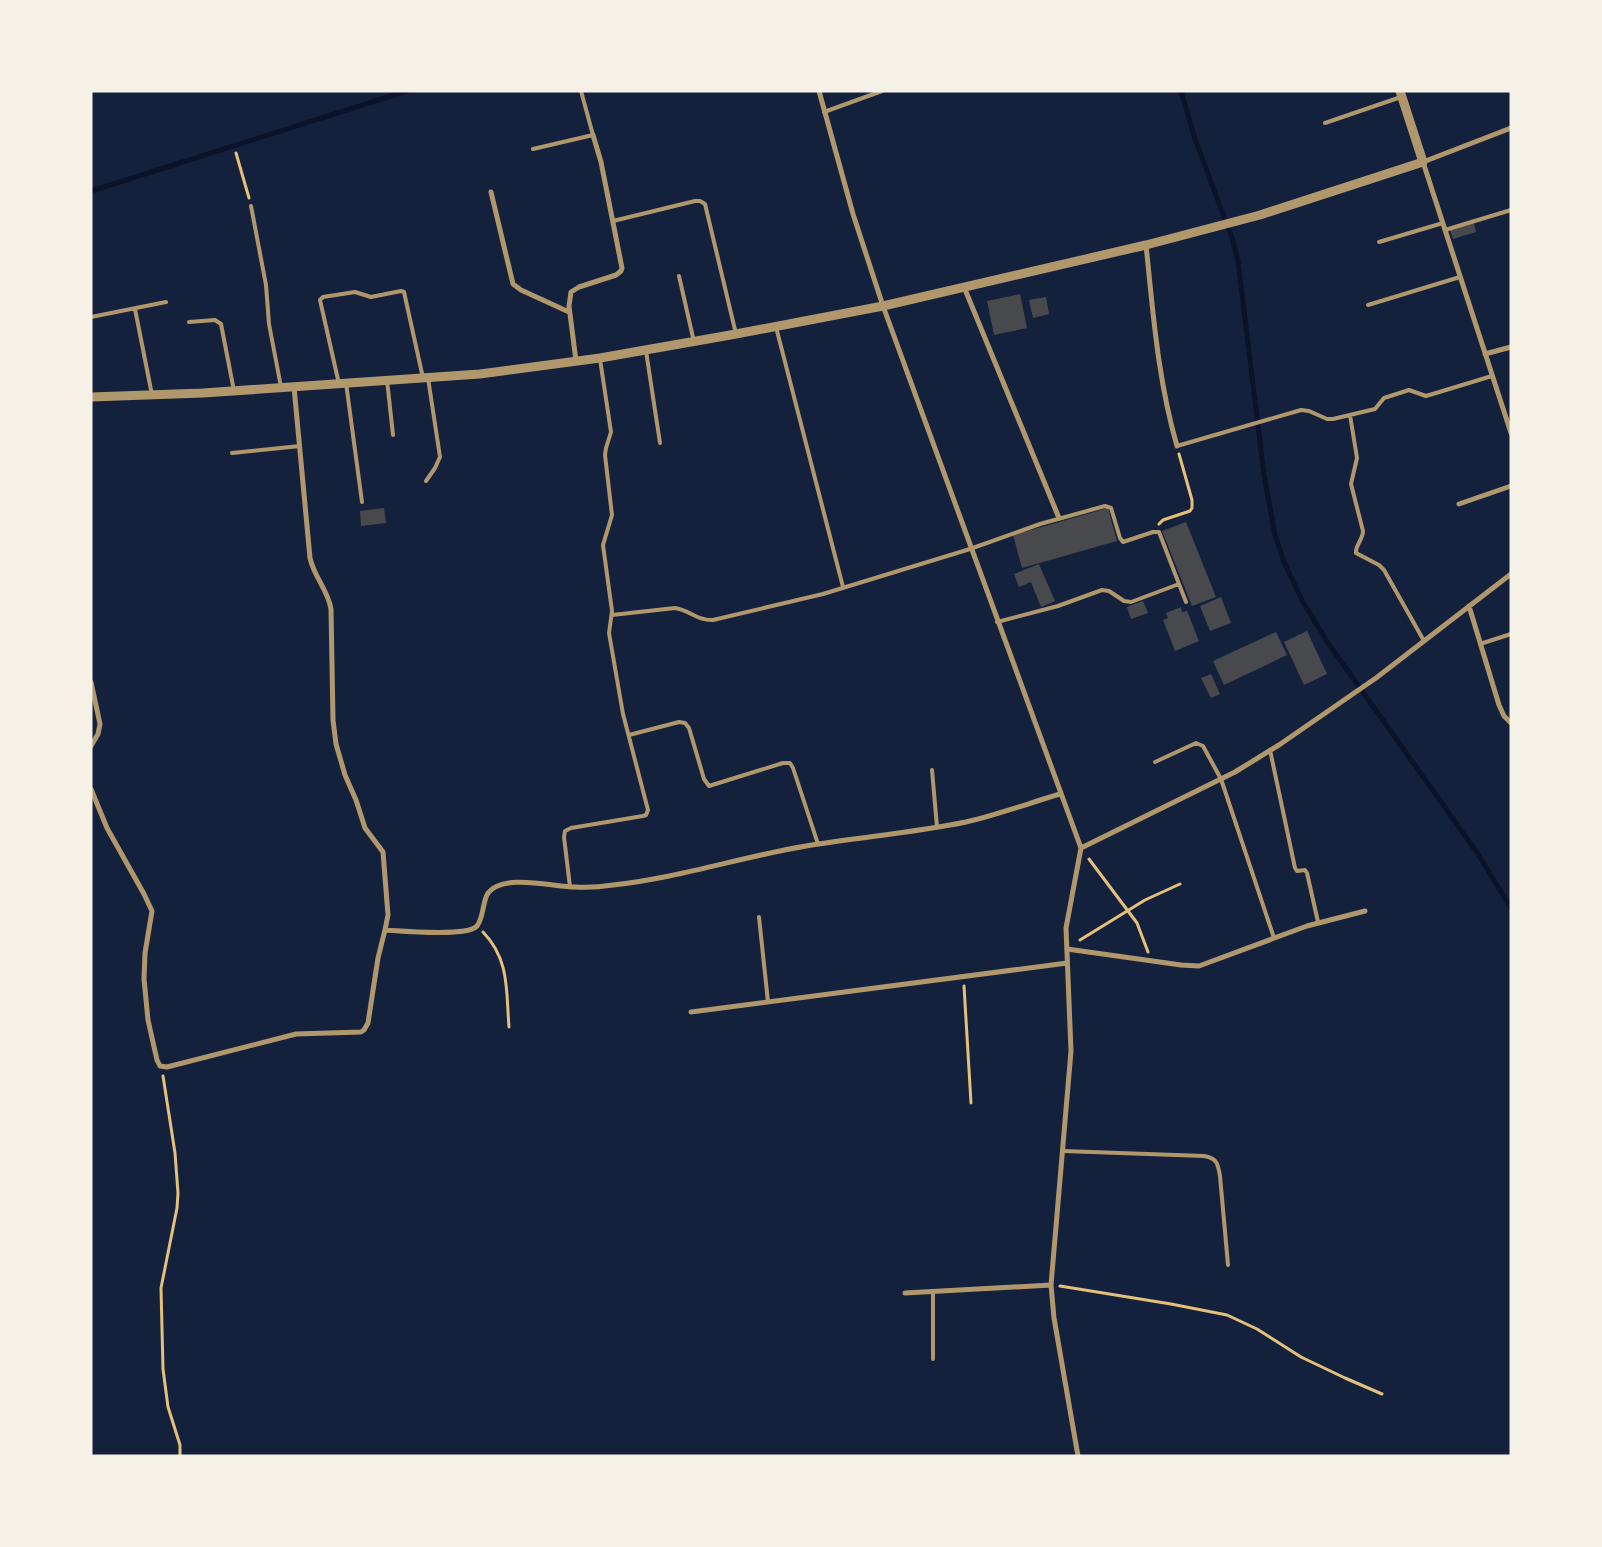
<svg xmlns="http://www.w3.org/2000/svg" width="1602" height="1547" font-family="Raleway,sans-serif">
	<style>
		.lines { fill: none; stroke-linecap: round; stroke-linejoin: round }
		.stream { stroke: #0b132b; stroke-width: 5 }
		.building { fill: #48494c }
		.path { stroke: #e5c07b; stroke-width: 3 }
		.service { stroke: #b1986c; stroke-width: 4 }
		.minor { stroke: #b1986c; stroke-width: 5 }
		.tertiary { stroke: #b1986c; stroke-width: 9 }
	</style>
	<rect width="100%" height="100%" fill="#14213d"/>
	<g class="lines">
		<path class="stream" d="M 1181,91 L 1195,139 L 1233,241 L 1238,261 L 1264,475 L 1275,535 L 1284,562 L 1303,602 L 1328,643 L 1478,854 L 1511,908
			M 91,191 L 407,91"/>
	</g>
	<path class="building" d="M 1474,223 L 1476,232 L 1453,239 L 1450,230 Z
		M 1020,294 L 1027,328 L 994,335 L 987,301 Z
		M 1046,297 L 1049,314 L 1033,318 L 1029,300 Z
		M 384,508 L 386,523 L 361,526 L 360,511 Z
		M 1108,508 L 1117,541 L 1022,568 L 1013,535 Z
		M 1186,522 L 1216,597 L 1192,606 L 1162,531 Z
		M 1039,564 L 1055,601 L 1041,607 L 1031,582 L 1019,587 L 1014,574 Z
		M 1221,597 L 1231,623 L 1210,631 L 1200,606 Z
		M 1143,601 L 1148,613 L 1131,619 L 1127,607 Z
		M 1181,607 L 1182,612 L 1187,611 L 1199,641 L 1175,651 L 1163,620 L 1168,618 L 1166,613 Z
		M 1307,631 L 1327,674 L 1304,685 L 1284,642 Z
		M 1276,632 L 1287,655 L 1224,685 L 1213,661 Z
		M 1211,674 L 1220,694 L 1211,698 L 1201,678 Z"/>
	<g class="lines">
		<path class="path" d="M 236,153 L 249,198
			M 1159,524 L 1163,520 L 1190,511 L 1192,508 L 1192,500 L 1179,454
			M 1089,859 L 1137,923 L 1148,952
			M 483,932 C 510,960 506,991 509,1027
			M 1080,940 L 1145,900 L 1180,884
			M 964,986 L 971,1103
			M 163,1076 L 175,1153 L 178,1193 L 177,1208 L 161,1288 L 163,1369 L 168,1407 L 180,1445 L 180,1456
			M 1060,1286 L 1171,1304 L 1227,1315 L 1257,1329 L 1301,1357 L 1345,1378 L 1382,1394"/>
		<path class="service" d="M 824,112 L 882,91
			M 1325,123 L 1401,97
			M 533,149 L 593,135 L 581,91
			M 251,206 L 266,285 L 269,324 L 281,387
			M 613,221 L 695,201 L 700,201 L 705,204 L 736,334
			M 1445,230 L 1511,210
			M 1379,242 L 1443,223
			M 679,276 L 694,342
			M 1368,305 L 1460,277
			M 135,309 L 152,395
			M 91,317 L 166,302
			M 189,322 L 215,320 L 221,324 L 234,391
			M 776,327 L 843,587
			M 646,351 L 660,443
			M 387,380 L 393,435
			M 346,383 L 362,502
			M 339,384 L 320,300 L 323,297 L 355,292 L 371,297 L 401,291 L 404,292 L 423,378
			M 1350,415 L 1357,458 L 1351,484 L 1363,531 C 1363,540 1355,545 1356,553 L 1379,565 L 1384,570 L 1424,641
			M 1177,446 L 1301,410 L 1309,411 L 1327,419 L 1333,419 L 1375,409 L 1384,398 L 1409,390 L 1426,396 L 1492,376
			M 232,453 L 300,446
			M 426,481 L 435,468 L 440,457 L 428,378
			M 612,615 L 675,608 C 689,610 698,621 713,620 L 823,594 L 970,549 L 1040,524 L 1105,506 L 1111,508 L 1120,538 L 1123,542 L 1153,532 L 1159,532 L 1179,584
			M 997,622 L 1058,606 L 1102,590 L 1109,591 L 1124,601 L 1131,602 L 1179,584 L 1186,602
			M 1480,644 L 1511,634
			M 629,735 L 679,722 L 685,723 L 689,728 L 704,779 L 709,786 L 783,763 L 790,763 L 793,768 L 818,844
			M 1270,750 L 1295,868 L 1297,871 L 1305,870 L 1307,873 L 1318,922
			M 1155,762 L 1196,743 L 1203,746 L 1221,779 L 1274,938
			M 932,770 L 937,827
			M 570,887 L 564,837 L 565,831 L 571,828 L 643,816 L 646,815 L 648,810 L 623,714 L 609,633 L 612,611 L 603,545 L 612,515 L 605,455 L 606,448 L 611,432 L 600,359
			M 759,917 L 768,1002
			M 1063,1151 L 1204,1156 C 1217,1158 1218,1164 1220,1176 L 1228,1265
			M 933,1359 L 933,1291"/>
		<path class="minor" d="M 819,91 L 853,214 L 883,306 L 1081,848
			M 1511,128 L 1423,162 L 1511,433
			M 491,192 L 513,284 L 521,290 L 569,312
			M 1146,245 C 1153,312 1158,381 1177,446
			M 964,287 L 1059,518
			M 1485,354 L 1511,347
			M 576,361 L 569,306 L 571,292 L 579,287 L 616,275 L 621,271 L 622,268 L 601,162 L 593,135
			M 294,387 L 310,558 C 314,577 328,590 331,609 L 333,720 L 336,744 L 345,775 L 356,800 L 365,828 L 383,852 L 388,915 L 385,930
			M 1459,504 L 1511,486
			M 1469,606 L 1499,705 L 1504,716 L 1511,723
			M 91,682 L 100,724 L 98,734 L 91,746
			M 91,789 L 107,828 L 144,894 L 152,911 L 145,953 L 144,979 L 148,1020 L 157,1060 L 160,1066 L 167,1067 L 296,1034 L 361,1032 L 364,1030 L 368,1023 L 378,958 L 385,930 C 402,931 467,937 477,926 C 484,917 482,903 488,893 C 504,873 553,887 575,887 C 588,888 600,887 613,885 C 678,878 741,857 806,846 C 859,837 913,833 966,822 C 998,815 1029,803 1060,794
			M 1081,848 L 1235,772 L 1279,745 L 1376,678 L 1511,574
			M 1067,949 L 1181,965 L 1199,966 L 1307,926 L 1365,911
			M 691,1012 L 1067,963
			M 905,1293 L 1051,1285
			M 1078,1456 L 1054,1318 L 1051,1285 L 1071,1051 L 1066,928 L 1081,848"/>
		<path class="tertiary" d="M 91,397 L 203,393 L 480,374 L 600,358 L 736,334 L 883,306 L 1146,245 L 1260,215 L 1423,162 L 1400,91"/>
	</g>
	<rect width="1602" height="1547" fill="none" stroke="#f6f1e7" stroke-width="185"/>
</svg>
